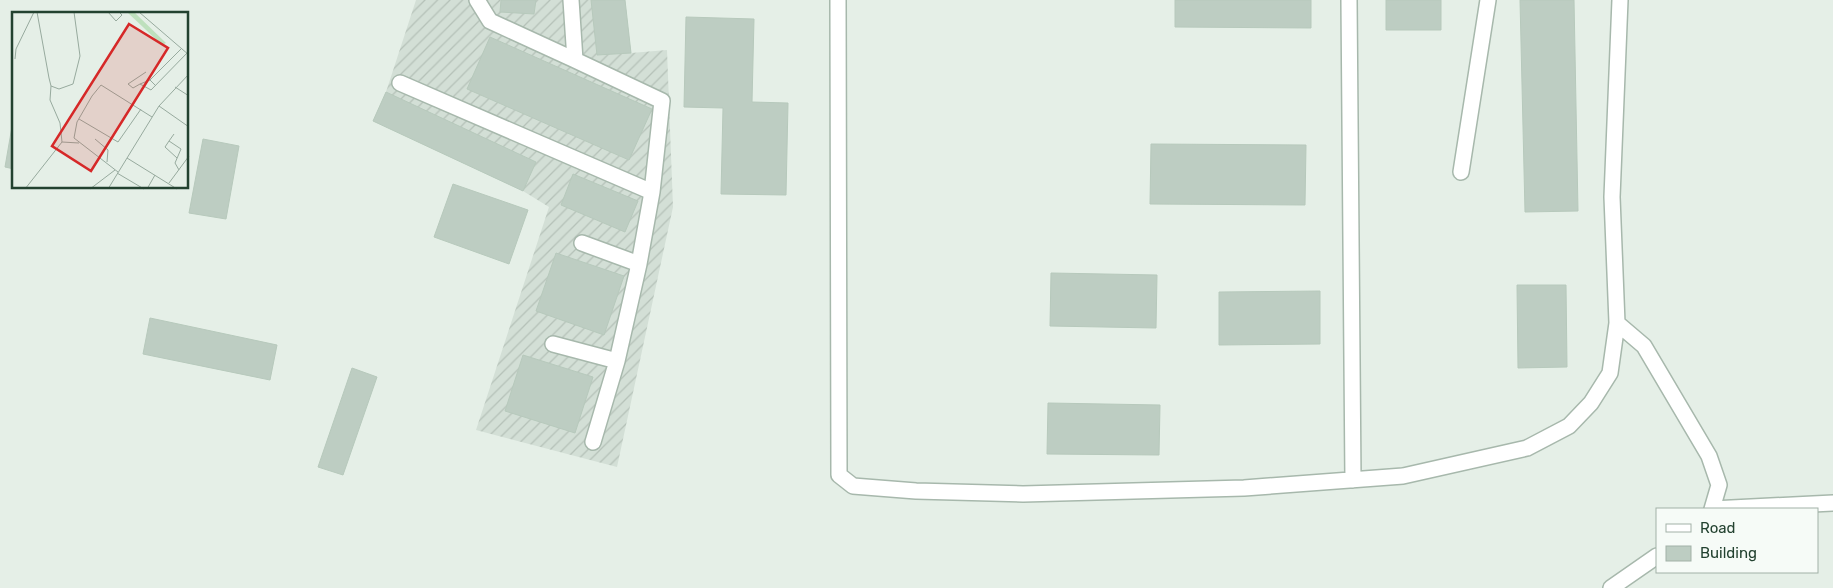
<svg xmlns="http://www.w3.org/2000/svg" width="1833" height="588" font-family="Rubik,sans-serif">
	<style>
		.industrial { fill: url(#industrial-furrows) }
		.building { fill: #bdcdc2; stroke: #b7c9bc }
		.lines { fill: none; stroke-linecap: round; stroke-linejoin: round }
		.minor-casing { stroke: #a7b8ac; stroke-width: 18 }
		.minor { stroke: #fff; stroke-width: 15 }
		.inset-road { fill: none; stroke: #97aa9e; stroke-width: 1 }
		.view { fill: #d62828; fill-opacity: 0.15; stroke: #d62828; stroke-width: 2.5 }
		.inset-edge { fill: none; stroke: #234230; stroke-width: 2.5 }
	</style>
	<defs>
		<pattern id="industrial-furrows" width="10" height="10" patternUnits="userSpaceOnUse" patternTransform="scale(1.25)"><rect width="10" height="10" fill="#d3dfd6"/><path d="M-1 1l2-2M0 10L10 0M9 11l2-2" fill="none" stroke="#b5c1b8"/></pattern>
	</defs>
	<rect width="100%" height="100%" fill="#e5efe7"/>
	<path class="industrial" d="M 416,0 L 625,0 L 631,53 L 667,50 L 673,207 L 617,467 L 476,430 L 549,207 L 523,191 L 373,121 L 386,92 Z"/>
	<path class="building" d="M 501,0 L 536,0 L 534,14 L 500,12 Z
		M 591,0 L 625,0 L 631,53 L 597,55 Z
		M 1175,0 L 1311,0 L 1311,28 L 1175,27 Z
		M 1386,0 L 1441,0 L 1441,30 L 1386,30 Z
		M 1520,0 L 1574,0 L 1578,211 L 1525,212 Z
		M 686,17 L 754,19 L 752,102 L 788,103 L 786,195 L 721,194 L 723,108 L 684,107 Z
		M 490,37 L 652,109 L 629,160 L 467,89 Z
		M 386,92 L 536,162 L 523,191 L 373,121 Z
		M 14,115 L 14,169 L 5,167 Z
		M 203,139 L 239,146 L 226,219 L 189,213 Z
		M 1151,144 L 1306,145 L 1305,205 L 1150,204 Z
		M 573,174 L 638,201 L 625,232 L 561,205 Z
		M 453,184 L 528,210 L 509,264 L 434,237 Z
		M 556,253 L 624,276 L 604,335 L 536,311 Z
		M 1051,273 L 1157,275 L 1156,328 L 1050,326 Z
		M 1517,285 L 1566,285 L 1567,367 L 1518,368 Z
		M 1320,291 L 1320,344 L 1219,345 L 1219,292 Z
		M 150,318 L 277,345 L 270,380 L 143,354 Z
		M 523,355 L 593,377 L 575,433 L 505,411 Z
		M 352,368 L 377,377 L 343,475 L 318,467 Z
		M 1048,403 L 1160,405 L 1159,455 L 1047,454 Z"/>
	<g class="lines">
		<g class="minor-casing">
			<path id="minor" d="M 477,0 L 490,21 L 575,60 L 571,0
				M 838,0 L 839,475 L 853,486 L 916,491 L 1023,494 L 1244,488 L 1403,476 L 1527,448 L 1569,426 L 1591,403 L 1610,373 L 1617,323 L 1612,197 L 1620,0
				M 1349,0 L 1353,480
				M 400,83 L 652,192 L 662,101 L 575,60
				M 1461,172 L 1488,0
				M 582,243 L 639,264 L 652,192
				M 1617,323 L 1644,346 L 1709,456 L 1719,485 L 1712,509
				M 553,344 L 617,361 L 639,264
				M 593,442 L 617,361
				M 1712,509 L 1833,503
				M 1611,588 L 1657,556"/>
		</g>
		<use href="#minor" class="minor"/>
	</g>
	<g transform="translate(12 12)">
		<rect width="176" height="176" fill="#e5efe7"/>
		<path d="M 115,0 L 122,0 L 154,31 L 150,33 Z" fill="#bee0bd"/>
		<path class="inset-road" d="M 25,0 L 37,66 L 39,74 L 47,77 L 61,72 L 68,44 L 62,0M 96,0 L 104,9 L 110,3 L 107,0M 127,0 L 177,43M 3,47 L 4,37 L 22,0M 138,68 L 169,37M 128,72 L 121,76 L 116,72 L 134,60M 39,74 L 38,88 L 48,111 L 50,130 L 67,131M 144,74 L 138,68 L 128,72 L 139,78 L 177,39M 163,75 L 177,84M 147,94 L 177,115M 67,107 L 106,130 L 129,97M 162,122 L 157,129 L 169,137 L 163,151 L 167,158M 83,127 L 96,138 L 95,150M 157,129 L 153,135 L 165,146M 115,146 L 165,177M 106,160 L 62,126 L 65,110 L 80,84 L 89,73 L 140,105M 105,161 L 132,177M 157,171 L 177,144M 13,177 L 50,130M 78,177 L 103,158M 96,177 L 147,94 L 177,62M 135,177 L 143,163"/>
		<path class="view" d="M 117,12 L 156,36 L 79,159 L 40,134 Z"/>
		<rect width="176" height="176" class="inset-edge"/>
	</g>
	<rect x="1656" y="508" width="162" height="65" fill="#f6fbf7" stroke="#a2b1a7"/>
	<rect x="1666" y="524" width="25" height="8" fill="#ffffff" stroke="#a2b1a7"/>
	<text x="1700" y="533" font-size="15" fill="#234230">Road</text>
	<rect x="1666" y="546" width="25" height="15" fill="#bdcdc2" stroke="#a2b1a7"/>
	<text x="1700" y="558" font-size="15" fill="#234230">Building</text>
</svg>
